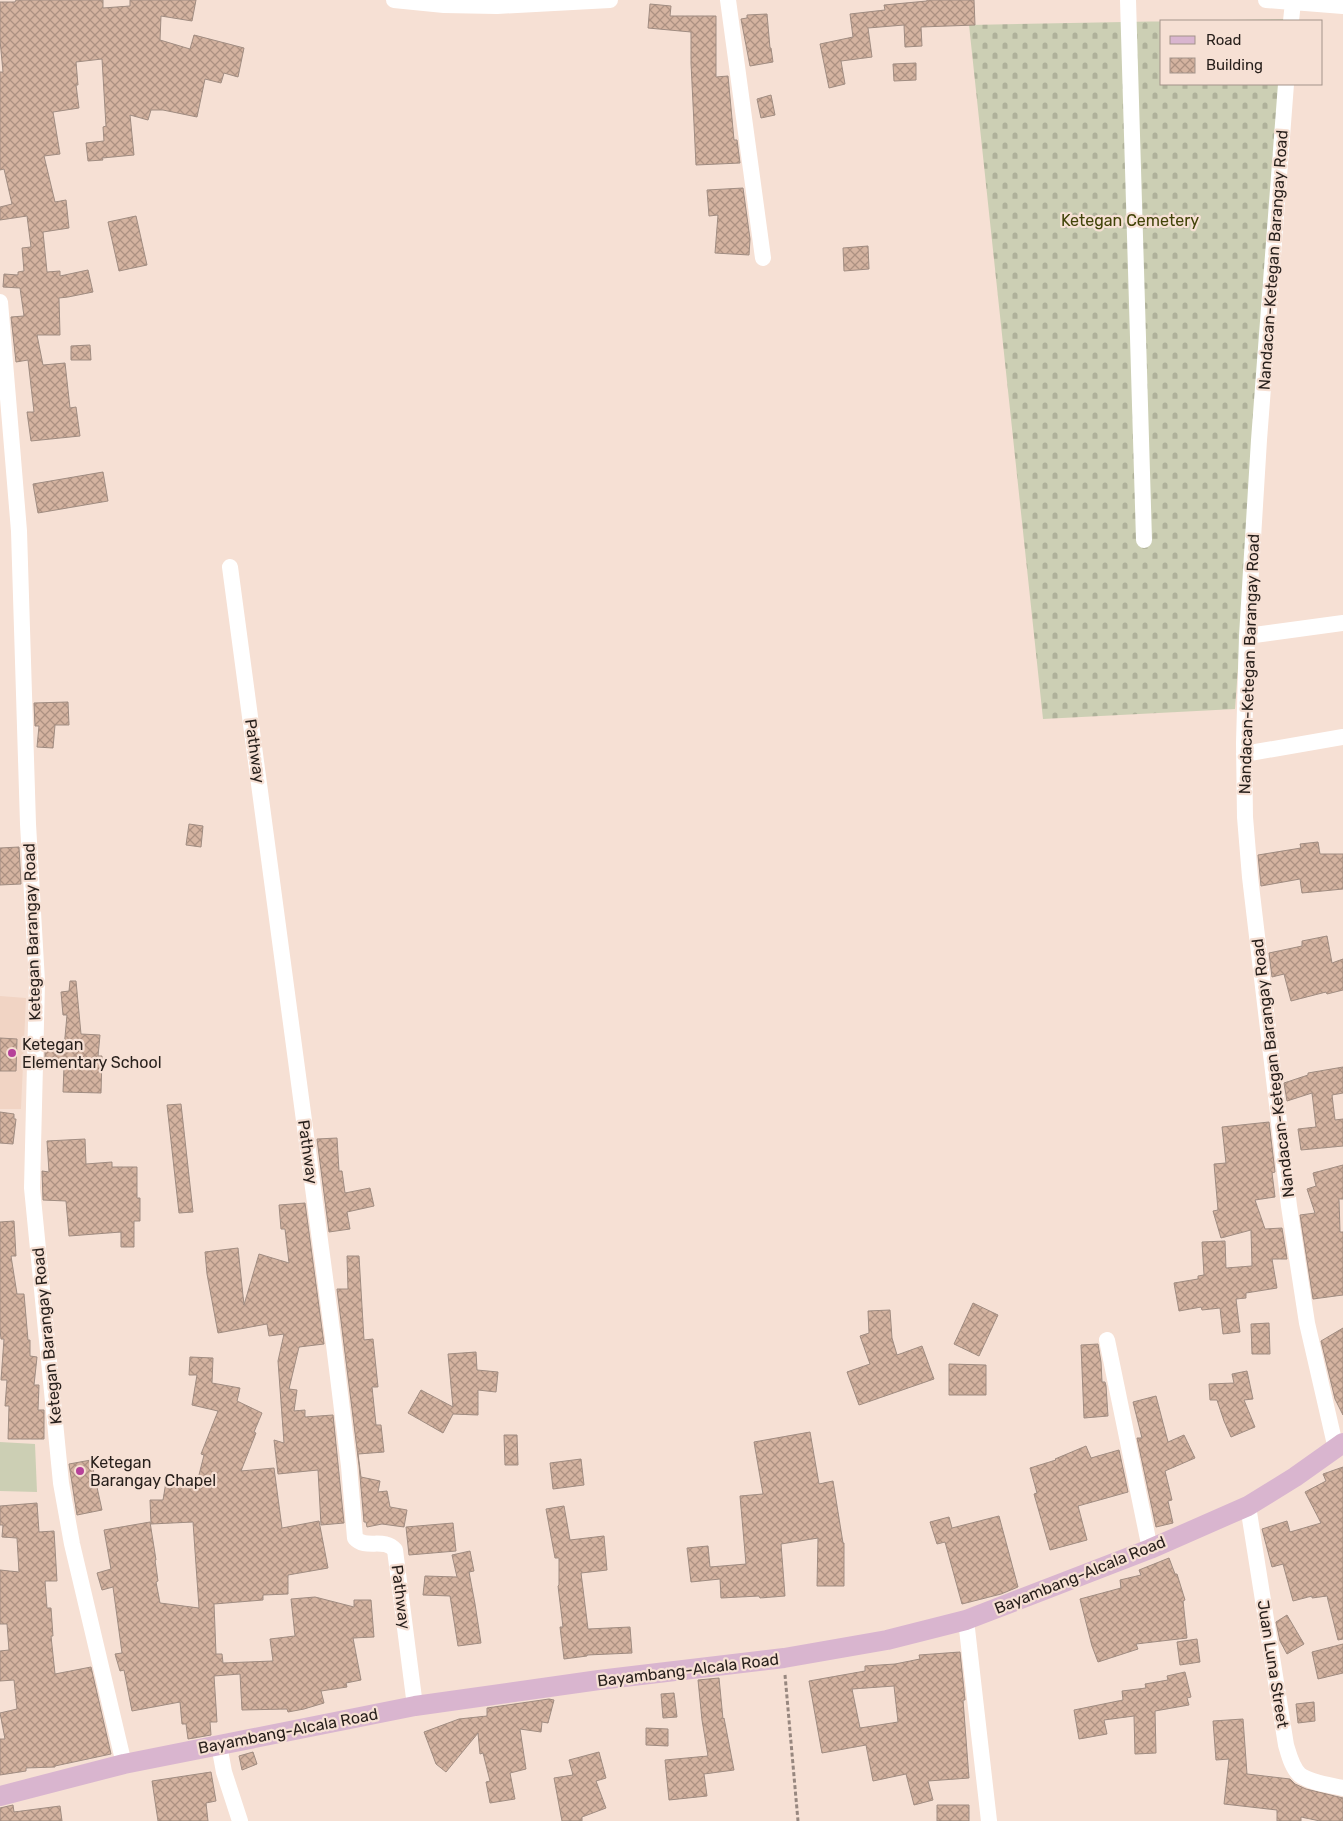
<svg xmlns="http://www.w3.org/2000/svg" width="1343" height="1821" font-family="Rubik,sans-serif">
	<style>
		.built { fill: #f1d4c4 }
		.cemetery { fill: url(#cemetery-stones) }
		.green { fill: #cccfb4 }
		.building { fill: url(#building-cross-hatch); stroke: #a08c81; fill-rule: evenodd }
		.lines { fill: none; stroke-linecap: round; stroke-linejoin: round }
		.path { stroke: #97877f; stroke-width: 3; stroke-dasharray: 4 2.5; stroke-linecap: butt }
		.minor { stroke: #fff; stroke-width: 16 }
		.major { stroke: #d9b5cf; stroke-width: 20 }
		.poi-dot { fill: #b64199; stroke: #f6e0d4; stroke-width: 2 }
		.labels { text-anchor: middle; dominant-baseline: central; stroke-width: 4.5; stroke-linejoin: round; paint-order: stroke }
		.park-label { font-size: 16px; fill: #424409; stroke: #f6e0d4 }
		.street-label { font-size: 16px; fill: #271f1b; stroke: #f6e0d4 }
		.poi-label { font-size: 16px; fill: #271f1b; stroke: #f6e0d4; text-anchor: start }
	</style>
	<defs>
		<pattern id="cemetery-stones" width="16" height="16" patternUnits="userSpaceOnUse" patternTransform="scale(1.25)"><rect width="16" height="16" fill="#cccfb4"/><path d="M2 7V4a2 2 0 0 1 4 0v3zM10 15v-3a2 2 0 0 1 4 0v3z" fill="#afb19a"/></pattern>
		<pattern id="building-cross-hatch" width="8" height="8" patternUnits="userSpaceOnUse" patternTransform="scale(1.25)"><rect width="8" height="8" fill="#d4b3a0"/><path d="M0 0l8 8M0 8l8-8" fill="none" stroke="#ac9182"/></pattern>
	</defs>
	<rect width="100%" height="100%" fill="#f6e0d4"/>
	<path class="built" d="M 0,996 L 26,998 L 21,1109 L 0,1109 Z"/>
	<path class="cemetery" d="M 1285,19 L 1285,21 L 1162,21 L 1162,84 L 1281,84 L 1235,709 L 1043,719 L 969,25 Z"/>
	<path class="green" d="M 0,1442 L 35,1444 L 37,1492 L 0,1491 Z"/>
	<path class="building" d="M 16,0 L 103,0 L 103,8 L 130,6 L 130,0 L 196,0 L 192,21 L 161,16 L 160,40 L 190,49 L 194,35 L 244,48 L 238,77 L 224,73 L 221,83 L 205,79 L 197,117 L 163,110 L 151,110 L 148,120 L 130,115 L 134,155 L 102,158 L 103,160 L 88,161 L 86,143 L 104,141 L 103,127 L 106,126 L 102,59 L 76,62 L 78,85 L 76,85 L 79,108 L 53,112 L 60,154 L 44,156 L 55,202 L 66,200 L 69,228 L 43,232 L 47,272 L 60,271 L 60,276 L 88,270 L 93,292 L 68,297 L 59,298 L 60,335 L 37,335 L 43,365 L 65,363 L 70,408 L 76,407 L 80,436 L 31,441 L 27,412 L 34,412 L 28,360 L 16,362 L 11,317 L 24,316 L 20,288 L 3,287 L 4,274 L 18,275 L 18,272 L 24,271 L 22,248 L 31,247 L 27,216 L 0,220 L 0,207 L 12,204 L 4,169 L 0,170 L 0,72 L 3,72 L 0,40 L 0,2 L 15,2 Z
		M 927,0 L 974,0 L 975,25 L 921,27 L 922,46 L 905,47 L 904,25 L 868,28 L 872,57 L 841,61 L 845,84 L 829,88 L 820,44 L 853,37 L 850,14 L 885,10 L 884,5 L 927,1 Z
		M 650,4 L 671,6 L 670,16 L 716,16 L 716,77 L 728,76 L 734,140 L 737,140 L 740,163 L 696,165 L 691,63 L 691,32 L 648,28 Z
		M 767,14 L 770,48 L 771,48 L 773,62 L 750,66 L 741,19 L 747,18 L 747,15 Z
		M 916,63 L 916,80 L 894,81 L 893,64 Z
		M 771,95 L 775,115 L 761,118 L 757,99 Z
		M 743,188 L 750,239 L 749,255 L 715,253 L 718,215 L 709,216 L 707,190 Z
		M 136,216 L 147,265 L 119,271 L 108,222 Z
		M 868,246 L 869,269 L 844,271 L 843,248 Z
		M 90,345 L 91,360 L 71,360 L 71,346 Z
		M 103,472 L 108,501 L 38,513 L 33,484 Z
		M 68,702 L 69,725 L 55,725 L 53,748 L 37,747 L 39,726 L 35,726 L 34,703 Z
		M 189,824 L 203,826 L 201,847 L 186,845 Z
		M 1318,842 L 1320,854 L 1343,854 L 1343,889 L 1302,893 L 1300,879 L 1261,886 L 1258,855 L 1301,848 L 1300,844 Z
		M 19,847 L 21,884 L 0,885 L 0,848 Z
		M 1327,936 L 1332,963 L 1343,959 L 1343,990 L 1327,994 L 1326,992 L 1291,1001 L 1284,974 L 1272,977 L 1269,953 L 1302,946 L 1302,941 Z
		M 70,981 L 76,981 L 81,1034 L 100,1035 L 98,1056 L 102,1056 L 101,1093 L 63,1092 L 64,1067 L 45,1064 L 45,1045 L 64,1048 L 67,1015 L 63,1015 L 61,992 L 69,991 Z
		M 0,1038 L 17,1039 L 16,1071 L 0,1071 Z
		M 1343,1067 L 1343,1093 L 1332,1095 L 1335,1120 L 1343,1119 L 1343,1146 L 1301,1150 L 1298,1129 L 1316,1127 L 1312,1093 L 1287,1101 L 1284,1083 L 1308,1075 L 1308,1073 Z
		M 181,1104 L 193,1212 L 179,1213 L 167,1105 Z
		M 0,1112 L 14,1114 L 14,1119 L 16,1119 L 13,1144 L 0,1143 Z
		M 1269,1122 L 1275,1172 L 1272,1173 L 1275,1197 L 1255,1200 L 1265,1229 L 1282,1228 L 1287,1259 L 1272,1259 L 1277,1288 L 1246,1293 L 1246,1298 L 1236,1299 L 1240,1332 L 1223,1334 L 1220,1308 L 1202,1310 L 1201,1307 L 1179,1311 L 1174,1283 L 1198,1279 L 1198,1276 L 1204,1275 L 1202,1242 L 1225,1241 L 1226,1268 L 1252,1266 L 1251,1230 L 1221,1238 L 1213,1211 L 1218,1210 L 1214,1164 L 1226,1163 L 1222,1127 Z
		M 337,1138 L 339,1171 L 342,1171 L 345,1193 L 370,1188 L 374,1206 L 347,1212 L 350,1229 L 329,1232 L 317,1139 Z
		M 85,1139 L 86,1164 L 112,1162 L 112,1167 L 137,1167 L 137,1198 L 140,1198 L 140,1221 L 134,1221 L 134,1247 L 121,1247 L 121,1232 L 69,1236 L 66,1201 L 43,1200 L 42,1171 L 49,1172 L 47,1141 Z
		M 1343,1165 L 1343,1199 L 1339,1199 L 1340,1232 L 1343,1232 L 1343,1295 L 1313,1299 L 1300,1215 L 1315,1213 L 1307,1189 L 1316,1186 L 1313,1173 Z
		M 305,1203 L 324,1344 L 299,1347 L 289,1389 L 297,1390 L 294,1411 L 305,1410 L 305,1417 L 333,1415 L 344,1523 L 321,1525 L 318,1470 L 278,1474 L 274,1440 L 284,1443 L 278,1361 L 284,1334 L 269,1336 L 267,1324 L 218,1333 L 207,1274 L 205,1252 L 238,1248 L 244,1305 L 259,1254 L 289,1263 L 285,1229 L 281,1229 L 279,1205 Z
		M 14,1221 L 16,1256 L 11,1256 L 17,1294 L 24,1294 L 28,1340 L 30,1340 L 30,1356 L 37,1357 L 34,1385 L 39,1385 L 38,1410 L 44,1410 L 44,1439 L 8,1439 L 9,1406 L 5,1406 L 7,1380 L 1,1380 L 4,1339 L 1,1339 L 0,1330 L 0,1222 Z
		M 347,1256 L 359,1256 L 364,1340 L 373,1339 L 378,1387 L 372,1387 L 376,1425 L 381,1425 L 384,1452 L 358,1454 L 361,1477 L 380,1481 L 378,1492 L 387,1491 L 390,1507 L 407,1510 L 404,1527 L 382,1524 L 367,1527 L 366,1522 L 364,1522 L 359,1465 L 337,1289 L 348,1289 Z
		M 973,1303 L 998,1315 L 979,1356 L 954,1344 Z
		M 890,1310 L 892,1338 L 897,1355 L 922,1346 L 934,1379 L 859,1405 L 847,1372 L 870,1364 L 860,1336 L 869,1333 L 868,1311 Z
		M 1269,1323 L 1270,1354 L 1252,1354 L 1251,1324 Z
		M 1343,1328 L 1343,1415 L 1335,1399 L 1321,1341 Z
		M 1098,1344 L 1101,1362 L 1102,1382 L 1105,1382 L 1106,1386 L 1108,1416 L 1084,1418 L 1081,1345 Z
		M 476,1352 L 477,1370 L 498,1372 L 496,1392 L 478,1390 L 478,1415 L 453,1414 L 443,1433 L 408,1413 L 421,1390 L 453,1407 L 448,1354 Z
		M 190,1357 L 213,1358 L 212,1383 L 240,1388 L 237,1401 L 262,1413 L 254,1432 L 256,1433 L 241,1471 L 274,1468 L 282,1528 L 319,1521 L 328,1568 L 288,1575 L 288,1594 L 263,1595 L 263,1600 L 214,1604 L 216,1654 L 222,1654 L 223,1663 L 273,1661 L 270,1639 L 295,1636 L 291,1599 L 315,1597 L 354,1607 L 354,1600 L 371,1600 L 374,1637 L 353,1638 L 361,1680 L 346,1683 L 347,1687 L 321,1691 L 324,1703 L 304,1709 L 288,1712 L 287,1709 L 242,1710 L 240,1674 L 214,1676 L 217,1722 L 210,1722 L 211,1735 L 188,1739 L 186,1724 L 182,1724 L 180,1702 L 132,1711 L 124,1670 L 120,1671 L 115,1654 L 122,1653 L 113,1587 L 102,1590 L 97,1573 L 111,1569 L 104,1530 L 150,1522 L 156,1560 L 155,1560 L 158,1581 L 156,1582 L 160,1603 L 199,1608 L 193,1522 L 151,1524 L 150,1500 L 163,1500 L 166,1482 L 196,1487 L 204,1455 L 201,1454 L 218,1411 L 192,1405 L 197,1375 L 189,1375 Z
		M 949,1364 L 986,1365 L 986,1395 L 949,1395 Z
		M 1247,1371 L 1253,1399 L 1244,1400 L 1255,1427 L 1231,1437 L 1224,1421 L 1217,1400 L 1210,1400 L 1209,1384 L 1234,1383 L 1232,1374 Z
		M 1156,1396 L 1168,1442 L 1184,1435 L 1195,1458 L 1165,1471 L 1172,1500 L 1168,1501 L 1173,1523 L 1156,1527 L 1137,1438 L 1142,1438 L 1133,1402 Z
		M 810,1432 L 819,1484 L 833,1481 L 843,1543 L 844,1543 L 844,1586 L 817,1586 L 818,1538 L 781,1544 L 785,1596 L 760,1598 L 759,1596 L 721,1598 L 720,1579 L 691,1582 L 687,1548 L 708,1546 L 710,1567 L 746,1564 L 740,1496 L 763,1494 L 754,1442 Z
		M 504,1435 L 517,1435 L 518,1465 L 505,1465 Z
		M 1086,1446 L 1091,1458 L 1119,1450 L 1128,1492 L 1078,1506 L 1087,1540 L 1050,1550 L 1034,1494 L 1037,1493 L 1030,1468 L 1056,1460 L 1055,1459 Z
		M 581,1459 L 584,1485 L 553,1489 L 550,1463 Z
		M 91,1460 L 102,1510 L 77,1515 L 69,1464 Z
		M 1343,1467 L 1343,1639 L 1338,1640 L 1327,1596 L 1312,1598 L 1312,1596 L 1293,1601 L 1283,1564 L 1272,1567 L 1262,1529 L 1287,1521 L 1290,1532 L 1321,1523 L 1305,1492 L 1326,1481 L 1323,1474 Z
		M 37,1503 L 39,1532 L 54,1531 L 57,1581 L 45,1581 L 47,1608 L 51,1608 L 53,1636 L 51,1636 L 55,1674 L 91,1667 L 111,1754 L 55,1766 L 55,1767 L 26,1768 L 26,1771 L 0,1775 L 0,1739 L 5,1739 L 0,1713 L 17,1709 L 14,1680 L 0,1681 L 0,1651 L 9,1650 L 7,1624 L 0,1624 L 0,1570 L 19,1572 L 17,1538 L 2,1537 L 3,1525 L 0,1525 L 0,1506 Z
		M 564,1506 L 570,1540 L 604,1536 L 607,1570 L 581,1573 L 588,1629 L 630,1627 L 632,1653 L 587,1655 L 587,1656 L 564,1659 L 560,1627 L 563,1627 L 558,1586 L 559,1585 L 559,1558 L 555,1558 L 546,1509 Z
		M 999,1516 L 1018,1587 L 1001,1594 L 962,1604 L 945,1542 L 937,1544 L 930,1522 L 949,1517 L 952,1528 Z
		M 453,1523 L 456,1551 L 409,1555 L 406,1527 Z
		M 470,1551 L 474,1571 L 469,1572 L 475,1604 L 481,1643 L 458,1646 L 450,1596 L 423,1595 L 425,1576 L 457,1577 L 452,1555 Z
		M 1169,1558 L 1175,1574 L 1177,1574 L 1185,1600 L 1183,1601 L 1187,1638 L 1136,1644 L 1138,1649 L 1098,1662 L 1092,1646 L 1080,1599 L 1121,1588 L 1120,1580 L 1141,1575 L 1139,1570 Z
		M 1287,1615 L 1304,1644 L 1287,1654 L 1280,1641 L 1276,1622 Z
		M 1197,1639 L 1200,1662 L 1180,1665 L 1177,1642 Z
		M 1343,1644 L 1343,1673 L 1318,1679 L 1312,1652 Z
		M 960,1652 L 965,1700 L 963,1700 L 969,1778 L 928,1781 L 933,1800 L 914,1805 L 906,1774 L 873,1781 L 866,1745 L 822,1753 L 809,1681 L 865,1671 L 865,1666 L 895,1664 L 920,1659 L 919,1655 ZM 894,1686 L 898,1722 L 860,1728 L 852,1689 Z
		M 1185,1672 L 1191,1697 L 1187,1698 L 1189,1705 L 1155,1711 L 1156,1753 L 1135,1754 L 1134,1716 L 1104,1720 L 1107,1734 L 1079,1739 L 1074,1710 L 1123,1700 L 1122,1691 L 1146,1688 L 1145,1684 L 1168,1680 L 1167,1676 Z
		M 719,1678 L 723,1719 L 724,1718 L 734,1770 L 704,1774 L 707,1796 L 669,1800 L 665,1760 L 708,1756 L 702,1720 L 698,1680 Z
		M 674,1693 L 677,1717 L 663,1718 L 661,1694 Z
		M 549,1699 L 554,1700 L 548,1723 L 542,1722 L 541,1732 L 520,1729 L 526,1769 L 510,1773 L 515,1799 L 490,1803 L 486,1782 L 490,1781 L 483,1753 L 480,1754 L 478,1733 L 446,1772 L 436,1764 L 424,1732 L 459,1719 L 487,1716 L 487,1708 Z
		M 1314,1702 L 1315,1721 L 1298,1723 L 1296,1704 Z
		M 1243,1719 L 1247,1774 L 1290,1779 L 1295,1784 L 1306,1789 L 1343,1798 L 1343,1821 L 1320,1821 L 1301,1817 L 1301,1821 L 1277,1821 L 1277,1810 L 1224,1804 L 1229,1759 L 1216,1760 L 1213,1721 Z
		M 646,1728 L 668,1729 L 668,1746 L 646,1745 Z
		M 253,1752 L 257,1764 L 242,1770 L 239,1756 Z
		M 599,1752 L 606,1778 L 596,1781 L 606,1808 L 582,1817 L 582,1821 L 562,1821 L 554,1778 L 573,1775 L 569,1760 Z
		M 211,1772 L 216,1801 L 206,1803 L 208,1821 L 158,1821 L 152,1781 Z
		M 13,1805 L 14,1812 L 60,1806 L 62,1821 L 0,1821 L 0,1808 Z
		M 937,1805 L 969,1805 L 969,1821 L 937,1821 Z"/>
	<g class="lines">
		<path class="path" d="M 785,1675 L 798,1821"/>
		<path class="minor" d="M 394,0 L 444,5 L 497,6 L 610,0
			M 728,0 L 763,258
			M 1128,0 L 1144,540
			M 1266,0 L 1343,6
			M 1291,21 L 1293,2
			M 1286,84 L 1259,440 L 1247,636 L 1244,743 L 1245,817 L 1250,877 L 1289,1206 L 1307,1323 L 1336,1449
			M 0,302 L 19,531 L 28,824 L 37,982 L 32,1188 L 61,1483 L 72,1544 L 124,1764
			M 230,567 L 334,1345 L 349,1466 L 355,1538 C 366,1550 384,1537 395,1550 L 415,1706
			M 1247,636 L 1343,623
			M 1244,754 L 1343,737
			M 1107,1340 L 1150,1549
			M 1248,1506 L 1286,1745 C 1289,1755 1292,1768 1300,1775 C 1311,1783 1330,1785 1343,1788
			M 966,1620 L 989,1821
			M 219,1745 L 224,1772 L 240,1821"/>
		<path class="major" d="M 0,1796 L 124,1764 L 415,1706 L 599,1680 L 784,1658 L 887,1640 L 966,1620 L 1150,1549 L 1248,1506 L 1295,1477 L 1343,1443"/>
	</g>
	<g class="poi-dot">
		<circle cx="12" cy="1053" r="5"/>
		<circle cx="80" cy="1471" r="5"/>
	</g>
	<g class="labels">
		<g class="park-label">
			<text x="1130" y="220">Ketegan Cemetery</text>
		</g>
		<g class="street-label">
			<text transform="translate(1273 260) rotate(-86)">Nandacan-Ketegan Barangay Road</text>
			<text transform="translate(1249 664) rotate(-88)">Nandacan-Ketegan Barangay Road</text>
			<text transform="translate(255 751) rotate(82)">Pathway</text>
			<text transform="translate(32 932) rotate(-92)">Ketegan Barangay Road</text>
			<text transform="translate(1273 1068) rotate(-97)">Nandacan-Ketegan Barangay Road</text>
			<text transform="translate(308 1152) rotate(82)">Pathway</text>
			<text transform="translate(47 1336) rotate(-96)">Ketegan Barangay Road</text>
			<text transform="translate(1080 1575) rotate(-22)">Bayambang-Alcala Road</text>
			<text transform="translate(401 1597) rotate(83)">Pathway</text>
			<text transform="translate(1273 1664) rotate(81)">Juan Luna Street</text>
			<text transform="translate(688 1670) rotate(-7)">Bayambang-Alcala Road</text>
			<text transform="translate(288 1731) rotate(-11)">Bayambang-Alcala Road</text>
		</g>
		<g class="poi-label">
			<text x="22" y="1044">Ketegan<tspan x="22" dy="18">Elementary School</tspan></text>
			<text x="90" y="1462">Ketegan<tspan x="90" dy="18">Barangay Chapel</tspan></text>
		</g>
	</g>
	<rect x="1160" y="20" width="162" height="65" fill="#f6e0d4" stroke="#a3938a"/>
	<rect x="1170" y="36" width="25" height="8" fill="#d9b5cf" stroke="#a3938a"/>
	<text x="1206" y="45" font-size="15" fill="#271f1b">Road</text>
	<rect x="1170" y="58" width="25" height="15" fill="url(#building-cross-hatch)" stroke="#a3938a"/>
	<text x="1206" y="70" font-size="15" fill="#271f1b">Building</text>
</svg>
